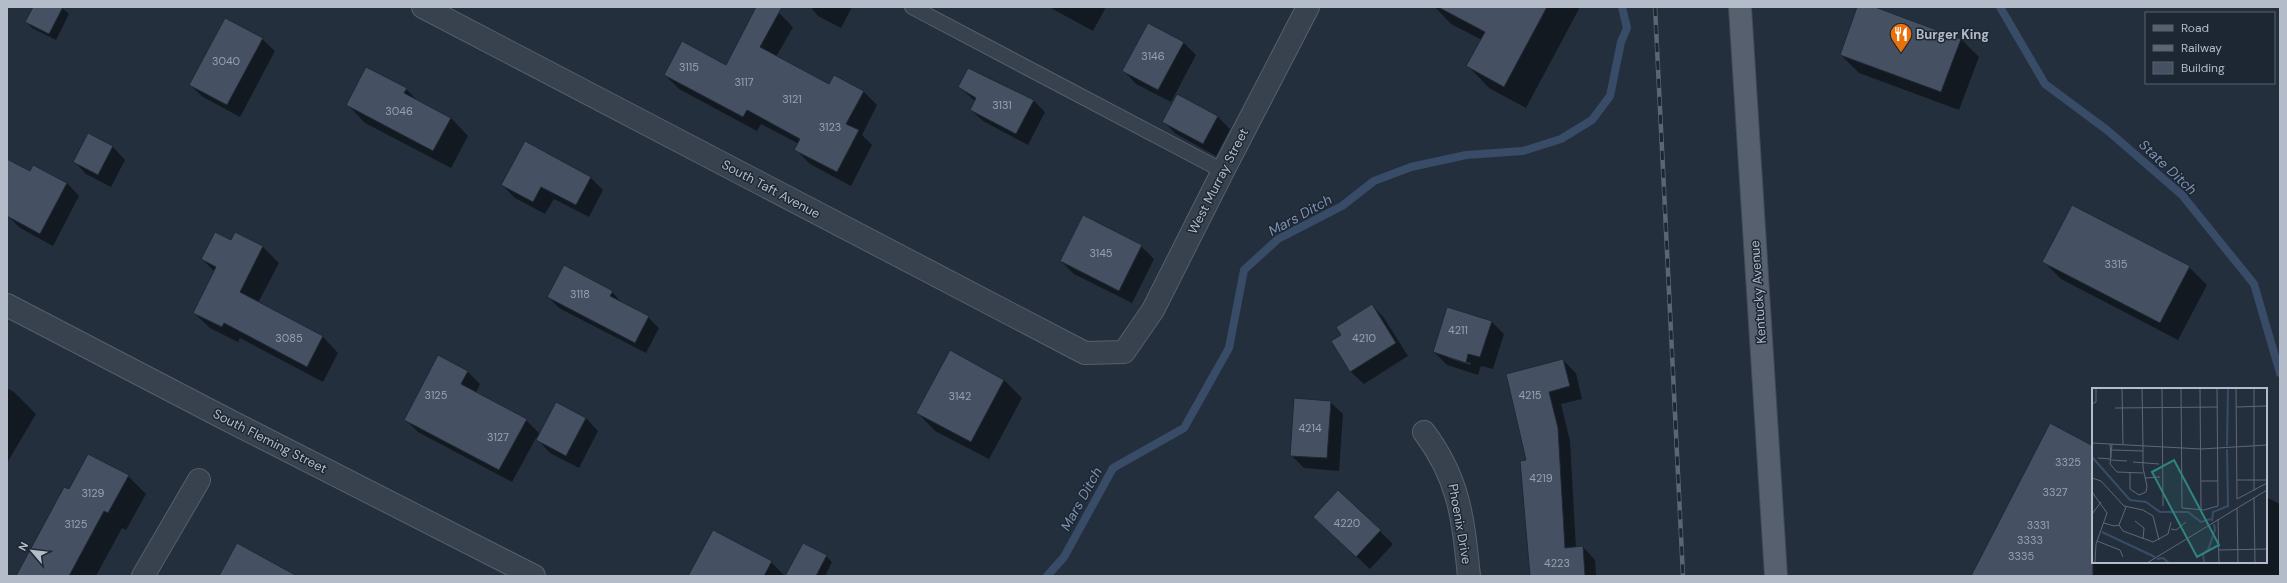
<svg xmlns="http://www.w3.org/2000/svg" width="2287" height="583" font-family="'DM Sans',sans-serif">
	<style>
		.shadow { fill: #0007; fill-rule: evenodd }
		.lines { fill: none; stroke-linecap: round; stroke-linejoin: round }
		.stream { stroke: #394c67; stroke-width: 8 }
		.building { fill: #455162; stroke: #1f2835 }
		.lane-casing { stroke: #565f6c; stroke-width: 16 }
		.street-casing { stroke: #565f6c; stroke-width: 24 }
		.primary-casing { stroke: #414a57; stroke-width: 24 }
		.lane { stroke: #38414e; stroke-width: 14 }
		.street { stroke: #38414e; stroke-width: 22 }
		.primary { stroke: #56606e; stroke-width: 22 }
		.rail-casing { stroke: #5a6575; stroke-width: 4.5 }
		.rail { stroke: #1d2633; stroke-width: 3; stroke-dasharray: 9; stroke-linecap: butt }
		.labels { text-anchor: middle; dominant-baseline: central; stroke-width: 3; stroke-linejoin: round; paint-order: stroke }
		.number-label { font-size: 11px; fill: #98a1af }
		.poi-label { font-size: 13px; font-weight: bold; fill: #b4bcc9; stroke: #1d2633; text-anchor: start }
		.street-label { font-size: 13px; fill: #b4bcc9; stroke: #1d2633 }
		.water-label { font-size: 14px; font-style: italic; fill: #7c92b1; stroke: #1d2633 }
		.inset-river { fill: none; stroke: #394c67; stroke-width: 2 }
		.inset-road { fill: none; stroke: #5e6776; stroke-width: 1 }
		.view { fill: #308480; fill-opacity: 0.15; stroke: #308480; stroke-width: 2 }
		.inset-edge { fill: none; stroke: #b4bcc9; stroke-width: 2 }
	</style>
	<rect width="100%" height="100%" fill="#242f3e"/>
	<path class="shadow" d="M 34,7 L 61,7 L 69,14 L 56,40 L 32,28 L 26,22 Z
		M 757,7 L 769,7 L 779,13 L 793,27 L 776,57 L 830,86 L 863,91 L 877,105 L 862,135 L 872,145 L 851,186 L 810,164 L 796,150 L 799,144 L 761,124 L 757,131 L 679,89 L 665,75 L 726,66 Z
		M 813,7 L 852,7 L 841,28 L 818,16 L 812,9 Z
		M 1049,7 L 1106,7 L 1093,31 Z
		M 1435,7 L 1580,7 L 1526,108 L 1489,88 L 1468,66 L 1482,40 L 1451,24 Z
		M 1859,7 L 1872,7 L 1961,39 L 1979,57 L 1959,110 L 1859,73 L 1841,55 Z
		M 262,39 L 275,51 L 240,117 L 203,97 L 190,85 Z
		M 1183,42 L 1196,55 L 1171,102 L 1136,84 L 1124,71 Z
		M 988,77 L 1033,100 L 1045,112 L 1028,145 L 983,121 L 971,110 L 975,101 L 959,87 Z
		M 406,89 L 418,101 L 451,118 L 468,136 L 451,168 L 365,123 L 348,105 Z
		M 1218,117 L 1230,129 L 1216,156 L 1176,134 L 1164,122 Z
		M 88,134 L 113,147 L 125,160 L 111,187 L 86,174 L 74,161 Z
		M 7,160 L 30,173 L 67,183 L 79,196 L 53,246 L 20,228 L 8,216 Z
		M 590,177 L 603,190 L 589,217 L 554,199 L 545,214 L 515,198 L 502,185 Z
		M 1084,217 L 1141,246 L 1154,259 L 1132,303 L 1074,274 L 1061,261 Z
		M 236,234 L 263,247 L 279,263 L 258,303 L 323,337 L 338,353 L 323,382 L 240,338 L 238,342 L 210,328 L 194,313 L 215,272 L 202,259 L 232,241 Z
		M 2044,262 L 2189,267 L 2207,285 L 2178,340 L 2061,279 Z
		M 612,292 L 623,304 L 648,317 L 659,328 L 646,353 L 559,308 L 548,297 Z
		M 1372,305 L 1384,318 L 1408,356 L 1364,384 L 1351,372 L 1332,341 L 1342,335 Z
		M 1492,322 L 1504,334 L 1493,369 L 1481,366 L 1478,375 L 1447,365 L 1434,352 ZM 1448,356 L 1471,363 L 1470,365 L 1448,358 Z
		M 951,352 L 1004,380 L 1022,398 L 989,459 L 935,431 L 918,413 Z
		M 439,356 L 468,372 L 480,384 L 476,393 L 526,420 L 540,434 L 586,418 L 598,431 L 579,468 L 550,453 L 536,438 L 512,482 L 418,432 L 405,419 Z
		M 1563,360 L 1576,373 L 1582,399 L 1561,404 L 1570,441 L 1576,548 L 1583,547 L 1595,560 L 1596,576 L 1531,576 L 1521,462 L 1527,461 L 1507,375 Z
		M 7,388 L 14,392 L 36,414 L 7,463 Z
		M 1330,402 L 1343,414 L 1339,471 L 1304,468 L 1291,455 Z
		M 2093,447 L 2093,562 L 2266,562 L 2266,497 L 2280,504 L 2280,576 L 1973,576 Z
		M 128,476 L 146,494 L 126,530 L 122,528 L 96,576 L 17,576 L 70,491 Z
		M 1338,491 L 1393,544 L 1370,569 L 1327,529 Z
		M 826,556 L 832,562 L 825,576 L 796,576 Z
		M 771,562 L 785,576 L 689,576 Z"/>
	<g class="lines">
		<path class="stream" d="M 2000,7 L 2045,84 L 2107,130 L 2182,195 L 2254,284 L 2280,373
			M 1047,576 L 1064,557 L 1113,468 L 1184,428 L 1229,348 L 1244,270 L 1278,239 L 1342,206 L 1374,181 L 1411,167 L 1466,155 L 1523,151 L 1561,139 L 1592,120 L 1610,96 L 1621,42 L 1627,28 L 1622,7"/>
	</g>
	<path class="building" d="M 33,7 L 63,7 L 49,34 L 25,22 Z
		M 756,7 L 782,7 L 760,47 L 829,84 L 834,75 L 864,91 L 846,124 L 859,130 L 837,172 L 794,150 L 800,139 L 747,110 L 743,117 L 664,75 L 682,41 L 726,65 Z
		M 1438,7 L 1547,7 L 1504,87 L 1466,66 L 1485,32 Z
		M 1857,7 L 1875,7 L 1961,39 L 1941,92 L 1840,55 Z
		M 225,18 L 263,38 L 227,105 L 189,85 Z
		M 1148,23 L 1184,42 L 1158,90 L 1122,71 Z
		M 366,67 L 407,88 L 404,93 L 451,118 L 433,151 L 346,105 Z
		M 968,68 L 1034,100 L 1016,134 L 970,110 L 976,98 L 958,87 Z
		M 1177,94 L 1218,116 L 1203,144 L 1162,122 Z
		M 88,133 L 113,146 L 98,175 L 73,162 Z
		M 525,141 L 591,177 L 576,205 L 541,187 L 533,202 L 501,185 Z
		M 7,159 L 30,171 L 33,165 L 67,183 L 40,234 L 7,216 Z
		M 2072,205 L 2190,266 L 2160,323 L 2042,262 Z
		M 1083,215 L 1142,245 L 1119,291 L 1060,261 Z
		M 215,232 L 231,240 L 235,232 L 263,246 L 240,292 L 323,336 L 307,367 L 224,323 L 222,327 L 193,313 L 216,267 L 201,259 Z
		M 564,265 L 613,291 L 610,296 L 649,316 L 635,343 L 547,297 Z
		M 1372,304 L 1396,343 L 1350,372 L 1331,341 L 1341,335 L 1336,327 Z
		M 1447,307 L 1492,321 L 1480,357 L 1468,354 L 1466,363 L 1433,352 Z
		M 950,350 L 1004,380 L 971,442 L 916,413 Z
		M 438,355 L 468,371 L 461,384 L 527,419 L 499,470 L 404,420 Z
		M 1563,359 L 1570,386 L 1549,392 L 1558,428 L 1565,548 L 1583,546 L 1585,576 L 1530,576 L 1520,461 L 1526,460 L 1506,374 Z
		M 1294,398 L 1331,401 L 1327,458 L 1290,456 Z
		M 556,402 L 586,418 L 566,456 L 536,440 Z
		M 2050,423 L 2093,446 L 2093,576 L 1971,576 Z
		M 88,454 L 129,475 L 108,513 L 104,511 L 69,576 L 16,576 L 64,487 L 69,489 Z
		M 1338,490 L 1381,530 L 1356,557 L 1313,517 Z
		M 713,530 L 772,561 L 764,576 L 688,576 Z
		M 237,543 L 297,576 L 219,576 Z
		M 803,543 L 827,555 L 816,576 L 785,576 Z"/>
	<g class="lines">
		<g class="lane-casing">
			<path id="lane" d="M 912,7 L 1223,171"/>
		</g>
		<g class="street-casing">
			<path id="street" d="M 423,7 L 1085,353 L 1124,352 L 1153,310 L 1223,171 L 1308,7
				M 7,305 L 226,419 L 534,576
				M 1424,432 C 1460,480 1463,519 1469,576
				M 143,576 L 199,480"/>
		</g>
		<g class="primary-casing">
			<path id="primary" d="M 1740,7 L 1776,576"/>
		</g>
		<use href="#lane" class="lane"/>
		<use href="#street" class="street"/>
		<use href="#primary" class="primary"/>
		<g class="rail-casing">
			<path id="rail" d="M 1655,7 L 1683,576"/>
		</g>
		<use href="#rail" class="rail"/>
	</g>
	<defs>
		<g id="restaurant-pin" transform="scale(1.15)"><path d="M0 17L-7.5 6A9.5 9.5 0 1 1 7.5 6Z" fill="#e8710a" stroke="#1d2633"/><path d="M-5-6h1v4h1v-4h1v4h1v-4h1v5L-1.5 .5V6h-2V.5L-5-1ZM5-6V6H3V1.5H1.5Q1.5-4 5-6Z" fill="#fff"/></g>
	</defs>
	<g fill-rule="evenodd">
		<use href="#restaurant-pin" x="1901" y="34"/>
	</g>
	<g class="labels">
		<g class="number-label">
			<text x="1153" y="56">3146</text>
			<text x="226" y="61">3040</text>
			<text x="689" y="67">3115</text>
			<text x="744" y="82">3117</text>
			<text x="792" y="99">3121</text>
			<text x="1002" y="105">3131</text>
			<text x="399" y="111">3046</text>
			<text x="830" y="127">3123</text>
			<text x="1101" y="253">3145</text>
			<text x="2116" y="264">3315</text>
			<text x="580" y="294">3118</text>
			<text x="1458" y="330">4211</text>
			<text x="289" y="338">3085</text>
			<text x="1364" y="338">4210</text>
			<text x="436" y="395">3125</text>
			<text x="1530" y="395">4215</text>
			<text x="960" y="396">3142</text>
			<text x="1310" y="428">4214</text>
			<text x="498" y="437">3127</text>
			<text x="2068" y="462">3325</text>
			<text x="1541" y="478">4219</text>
			<text x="2055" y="492">3327</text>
			<text x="93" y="493">3129</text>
			<text x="1347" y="523">4220</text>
			<text x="76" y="524">3125</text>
			<text x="2038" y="525">3331</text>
			<text x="2030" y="540">3333</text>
			<text x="2021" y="556">3335</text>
			<text x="1557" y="563">4223</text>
		</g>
		<g class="poi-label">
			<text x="1916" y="34">Burger King</text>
		</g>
		<g class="street-label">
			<text transform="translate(1218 181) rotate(-63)">West Murray Street</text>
			<text transform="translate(771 189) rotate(28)">South Taft Avenue</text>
			<text transform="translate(1758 292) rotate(-94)">Kentucky Avenue</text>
			<text transform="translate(270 441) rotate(27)">South Fleming Street</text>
			<text transform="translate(1460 524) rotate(80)">Phoenix Drive</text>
		</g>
		<g class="water-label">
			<text transform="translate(2168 167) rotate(43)">State Ditch</text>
			<text transform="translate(1300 215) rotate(-29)">Mars Ditch</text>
			<text transform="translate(1081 499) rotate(-61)">Mars Ditch</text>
		</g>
	</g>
	<g transform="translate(2092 388)">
		<rect width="175" height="175" fill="#242f3e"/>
		<path class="inset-river" d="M 135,58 L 136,0M 0,69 L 38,112 L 54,114 L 68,124 L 96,124 L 109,134 L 119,131M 120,133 L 121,124 L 136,118 L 135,61M 10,144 L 63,169M 65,171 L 71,170 L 77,175M 112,175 L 111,166 L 116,162 L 123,142 L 122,136"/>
		<path class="inset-road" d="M 30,0 L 31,57M 50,0 L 51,58M 70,0 L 71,118M 89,0 L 90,120 L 112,122 L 126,118 L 125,0M 108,0 L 109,121M 144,0 L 145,111 L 175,95M 162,0 L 162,103M 0,16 L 4,14 L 4,0M 144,19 L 175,18M 23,20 L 126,19M 0,55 L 109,61 L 175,57M 18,56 L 19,70M 20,56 L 18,76 L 25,84 L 51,85M 20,62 L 51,63M 6,70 L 19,71M 19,72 L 35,73M 41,74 L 67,76M 38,85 L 38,101 L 47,107 L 54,104 L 55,98 L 51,80 L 51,58M 0,90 L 9,93 L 32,118 L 51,122 L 61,128 L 67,152M 53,90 L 68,89M 145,92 L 175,92M 109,93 L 126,93M 0,104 L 15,125 L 4,156 L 3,175M 162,109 L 163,175M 145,120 L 146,175M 0,126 L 9,114M 126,131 L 127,175M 43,133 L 52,140 L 51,151M 12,135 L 22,138 L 27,137M 27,137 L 31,143 L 61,154 L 76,146 L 79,134M 27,137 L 34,119M 79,141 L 84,142 L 94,134M 5,153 L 28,162 L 31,169M 127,162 L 175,161M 55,175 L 175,102"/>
		<path class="view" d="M 82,72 L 127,157 L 105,169 L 60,84 Z"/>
		<rect width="175" height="175" class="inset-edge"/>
	</g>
	<rect width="2287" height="583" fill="none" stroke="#b4bcc9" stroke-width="16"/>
	<rect x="2145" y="12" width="130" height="72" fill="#1d2633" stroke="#59626f"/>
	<rect x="2153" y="25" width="20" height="6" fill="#56606e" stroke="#59626f"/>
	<text x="2181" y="32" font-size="12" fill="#b4bcc9">Road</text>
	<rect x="2153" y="45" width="20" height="6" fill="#5a6575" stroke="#59626f"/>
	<text x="2181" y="52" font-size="12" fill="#b4bcc9">Railway</text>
	<rect x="2153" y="62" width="20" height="12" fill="#455162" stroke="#59626f"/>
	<text x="2181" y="72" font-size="12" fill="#b4bcc9">Building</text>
	<g transform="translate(32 551) rotate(298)" stroke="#1d2633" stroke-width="3" paint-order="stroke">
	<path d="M0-3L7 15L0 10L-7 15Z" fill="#b4bcc9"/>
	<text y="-6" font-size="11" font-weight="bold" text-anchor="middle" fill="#b4bcc9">N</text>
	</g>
</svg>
